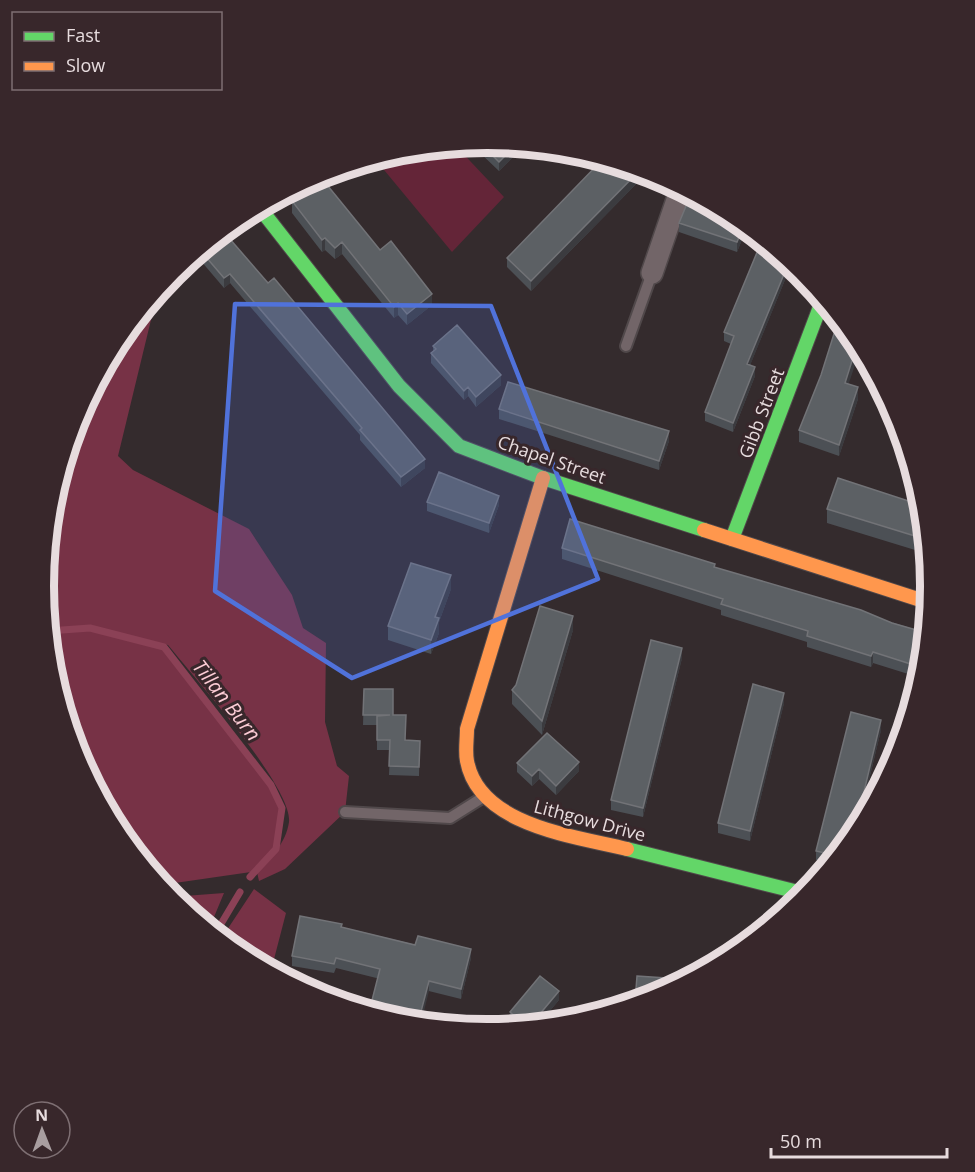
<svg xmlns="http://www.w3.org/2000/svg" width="975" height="1172" font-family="'Open Sans',sans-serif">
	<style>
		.green { fill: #642538 }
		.forest { fill: #773246 }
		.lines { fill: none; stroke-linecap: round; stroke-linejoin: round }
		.stream { stroke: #8b4156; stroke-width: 7 }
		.lane-casing { stroke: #50484a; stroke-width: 14 }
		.street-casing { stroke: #50484a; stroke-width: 24 }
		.fast-casing { stroke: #50484a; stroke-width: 16 }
		.slow-casing { stroke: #50484a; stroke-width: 16 }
		.lane { stroke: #726568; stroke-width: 10 }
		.street { stroke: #726568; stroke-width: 21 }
		.fast { stroke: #63d668; stroke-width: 14 }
		.slow { stroke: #ff974d; stroke-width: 14 }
		.wall { fill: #4c5055 }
		.shaded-wall { fill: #3b3b3f }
		.building { fill: #5c6064; stroke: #727377; stroke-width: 1.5 }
		.marked { fill: #5072da; fill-opacity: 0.2; stroke: #5072da; stroke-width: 4.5; stroke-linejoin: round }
		.labels { text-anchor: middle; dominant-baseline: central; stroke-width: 6; stroke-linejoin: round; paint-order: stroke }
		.street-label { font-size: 18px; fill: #e7dcde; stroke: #38272b }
		.water-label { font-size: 20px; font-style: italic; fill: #fcccd5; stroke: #38272b }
		.rim { fill: none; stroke: #e7dcde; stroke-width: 8 }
	</style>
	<rect width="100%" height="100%" fill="#342b2d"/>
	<path class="green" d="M 455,145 L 504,197 L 452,252 L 375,159 L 401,150 Z"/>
	<path class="forest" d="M 158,291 L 118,456 L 133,470 L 249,529 L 292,595 L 303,628 L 326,643 L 325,722 L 337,766 L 349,776 L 345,812 L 285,869 L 259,881 L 257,872 C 271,858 286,843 289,822 C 293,788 193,676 168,645 L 114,634 L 164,647 L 271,784 L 282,810 L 273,851 L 251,872 L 161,885 C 147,868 130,851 118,832 C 37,708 25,554 77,417 C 95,370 127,329 158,291 Z
		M 254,889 L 286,913 L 273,963 L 287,980 L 241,955 L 221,939 Z
		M 224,893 L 209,929 L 171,897 Z"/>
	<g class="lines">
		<path class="stream" d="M 48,631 L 90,628 L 164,647 L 271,785 L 282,808 L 276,849 L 250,877
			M 215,934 L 240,892"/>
		<g class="lane-casing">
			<path id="lane" d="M 626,346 L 652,273
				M 345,812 L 450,818 L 485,796"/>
		</g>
		<g class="street-casing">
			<path id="street" d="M 652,273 L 678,197 L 684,190"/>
		</g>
		<g class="fast-casing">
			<path id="fast" d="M 259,207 L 399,386 L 459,446 L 543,478 L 704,530
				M 732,539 L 823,299
				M 627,849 L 806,894"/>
		</g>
		<g class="slow-casing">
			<path id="slow" d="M 543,478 L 467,729 C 467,740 465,751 467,761 C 479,826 575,836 627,849
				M 704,530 L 930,603"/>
		</g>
		<use href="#lane" class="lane"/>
		<use href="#street" class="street"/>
		<use href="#fast" class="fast"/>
		<use href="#slow" class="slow"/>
	</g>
	<path class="wall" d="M 488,142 L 524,146 L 499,171 L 477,150 L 477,143 Z
		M 646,172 L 646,174 L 531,291 L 507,267 L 507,258 Z
		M 319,175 L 380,250 L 432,305 L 407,325 L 398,315 L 394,318 L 342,254 L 335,259 L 325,250 L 322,252 L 292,213 L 292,203 L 286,193 Z
		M 679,223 L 747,227 L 737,252 L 679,232 Z
		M 223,231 L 425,468 L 401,487 L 360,440 L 360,435 L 230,283 L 224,288 L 195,254 Z
		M 789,270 L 750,365 L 755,376 L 733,432 L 705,421 L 705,412 L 731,344 L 724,341 L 724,332 Z
		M 433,346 L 501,385 L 476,407 L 468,396 L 464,400 L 431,363 L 431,353 L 433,351 Z
		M 821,375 L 848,384 L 858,399 L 839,456 L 799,442 L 799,430 Z
		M 499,409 L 669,441 L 659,470 L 499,419 Z
		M 427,502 L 499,505 L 489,533 L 427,511 Z
		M 827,509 L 925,520 L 915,550 L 827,523 Z
		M 562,548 L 715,568 L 927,633 L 923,673 L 921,678 L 873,663 L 871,667 L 807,647 L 807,642 L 721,615 L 721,610 L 562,559 Z
		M 451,589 L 439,622 L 439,633 L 431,654 L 388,640 L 388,626 Z
		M 573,630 L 542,735 L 512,704 L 512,690 Z
		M 682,658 L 643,817 L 611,810 L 611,800 Z
		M 364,689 L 393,715 L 406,740 L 420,741 L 419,776 L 389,775 L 390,750 L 377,750 L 377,725 L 363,725 Z
		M 784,703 L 750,841 L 718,833 L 718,823 Z
		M 881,730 L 856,834 L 831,864 L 816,860 L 816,851 Z
		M 517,763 L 579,771 L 556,795 L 539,779 L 532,786 L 517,772 Z
		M 342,927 L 471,958 L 461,999 L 336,968 L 334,973 L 292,966 L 292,956 Z
		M 559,1000 L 548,1013 L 574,1022 L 516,1027 L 510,1022 L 510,1012 Z"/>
	<path class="shaded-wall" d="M 516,145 L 524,146 L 499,171 L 499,162 Z
		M 640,170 L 646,172 L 646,174 L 531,291 L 531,281 Z
		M 744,225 L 747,227 L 737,252 L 737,242 Z
		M 325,238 L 325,250 L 322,252 L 322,240 Z
		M 342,242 L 342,254 L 335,259 L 335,248 Z
		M 789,262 L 789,270 L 747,373 L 747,364 Z
		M 230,274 L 230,283 L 224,288 L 224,278 Z
		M 432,294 L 432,305 L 407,325 L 407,314 Z
		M 398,303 L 398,315 L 394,318 L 394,307 Z
		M 858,342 L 861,347 L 845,395 L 845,383 Z
		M 755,367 L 755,376 L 733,432 L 733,423 Z
		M 501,375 L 501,385 L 476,407 L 476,397 Z
		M 468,387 L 468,396 L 464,400 L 464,391 Z
		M 858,387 L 858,399 L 839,456 L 839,445 Z
		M 669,431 L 669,441 L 659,470 L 659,461 Z
		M 425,459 L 425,468 L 401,487 L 401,477 Z
		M 499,496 L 499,505 L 489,533 L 489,523 Z
		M 924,508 L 925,520 L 915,550 L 915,536 Z
		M 451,575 L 451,589 L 439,622 L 439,633 L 431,654 L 431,640 L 435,617 Z
		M 573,616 L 573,630 L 542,735 L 542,721 Z
		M 682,648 L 682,658 L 643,817 L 643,808 Z
		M 873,652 L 873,663 L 871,667 L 871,656 Z
		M 784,693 L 784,703 L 750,841 L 750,831 Z
		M 881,720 L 881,730 L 856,834 L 853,838 Z
		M 579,762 L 579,771 L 556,795 L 556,786 Z
		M 539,769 L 539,779 L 532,786 L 532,776 Z
		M 471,949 L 471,958 L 461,999 L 461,989 Z
		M 429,981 L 429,991 L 421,1023 L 418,1023 Z
		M 559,991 L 559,1000 L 539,1024 L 539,1015 Z"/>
	<path class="building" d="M 488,142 L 516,145 L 499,162 L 480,143 Z
		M 603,159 L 640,170 L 531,281 L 507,258 Z
		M 319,175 L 380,250 L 391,241 L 432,294 L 407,314 L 398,303 L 394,307 L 342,242 L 335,248 L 325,238 L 322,240 L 292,201 L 296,198 L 291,190 Z
		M 691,194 L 734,217 L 744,225 L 737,242 L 679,223 Z
		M 223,231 L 268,283 L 274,278 L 425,459 L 401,477 L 360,430 L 362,428 L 230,274 L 224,278 L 200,250 Z
		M 758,250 L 787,260 L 789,262 L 747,364 L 755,367 L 733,423 L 705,412 L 734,336 L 724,332 Z
		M 839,318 L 858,342 L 845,383 L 858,387 L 839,445 L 799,430 L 821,375 Z
		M 457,325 L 501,375 L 476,397 L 468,387 L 464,391 L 431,353 L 436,349 L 433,346 Z
		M 508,382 L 669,431 L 659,461 L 499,409 Z
		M 439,472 L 499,496 L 489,523 L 427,502 Z
		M 838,478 L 924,506 L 924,508 L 915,536 L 827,509 Z
		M 570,519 L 715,564 L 714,567 L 861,610 L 892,623 L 927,633 L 923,668 L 873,652 L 871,656 L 807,636 L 808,631 L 721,604 L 723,599 L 562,548 Z
		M 411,563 L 451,575 L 435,617 L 439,618 L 431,640 L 388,626 Z
		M 540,606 L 573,616 L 542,721 L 512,690 L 516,685 Z
		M 651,640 L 682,648 L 643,808 L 611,800 Z
		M 753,684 L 784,693 L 750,831 L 718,823 Z
		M 364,689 L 393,689 L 393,715 L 406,715 L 405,740 L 420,741 L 419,767 L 389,766 L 390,740 L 377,740 L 377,716 L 390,715 L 363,715 Z
		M 851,712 L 881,720 L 853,838 L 838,856 L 816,851 Z
		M 547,733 L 579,762 L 556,786 L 539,769 L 532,776 L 517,763 Z
		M 300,916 L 342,924 L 341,927 L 415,945 L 418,936 L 471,949 L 461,989 L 429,981 L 418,1023 L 401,1021 L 369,1012 L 380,969 L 336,958 L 334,964 L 292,956 Z
		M 540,976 L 559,991 L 539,1015 L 579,1009 L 587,1016 L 587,1018 L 574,1022 L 526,1026 L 510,1012 Z
		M 637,976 L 666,978 L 665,992 L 657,996 L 638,1002 L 635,1002 Z"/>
	<path class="marked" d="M 235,304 L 491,306 L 598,579 L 352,678 L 215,591 Z"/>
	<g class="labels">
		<g class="street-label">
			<text transform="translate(761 413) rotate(-69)">Gibb Street</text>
			<text transform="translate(552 459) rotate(19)">Chapel Street</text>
			<text transform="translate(590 820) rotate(15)">Lithgow Drive</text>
		</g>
		<g class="water-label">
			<text transform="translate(227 700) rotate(52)">Tillan Burn</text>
		</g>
	</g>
	<path d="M0 0H975V1172H0ZM54 586a433 433 0 1 1 866 0a433 433 0 1 1-866 0Z" fill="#38272b" fill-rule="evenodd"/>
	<path class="rim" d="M54 586a433 433 0 1 1 866 0a433 433 0 1 1-866 0Z"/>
	<rect x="12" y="12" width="210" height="78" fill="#38272b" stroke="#7e6f73" stroke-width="1.5"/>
	<rect x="24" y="32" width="30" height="9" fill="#63d668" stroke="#7e6f73" stroke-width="1.5"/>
	<text x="66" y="42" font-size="18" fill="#e7dcde">Fast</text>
	<rect x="24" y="62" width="30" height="9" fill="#ff974d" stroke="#7e6f73" stroke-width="1.5"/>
	<text x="66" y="72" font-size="18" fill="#e7dcde">Slow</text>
	<g transform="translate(42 1130) rotate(359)"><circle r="28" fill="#38272b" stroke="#7e6f73" stroke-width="1.5"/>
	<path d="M0-4.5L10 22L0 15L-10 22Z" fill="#a89ea0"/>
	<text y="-9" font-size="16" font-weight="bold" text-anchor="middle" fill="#e7dcde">N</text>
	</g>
	<path d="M771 1148v9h176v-9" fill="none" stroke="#e7dcde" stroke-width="3"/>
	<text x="780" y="1148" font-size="18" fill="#e7dcde" stroke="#38272b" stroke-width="4.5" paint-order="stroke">50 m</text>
</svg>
